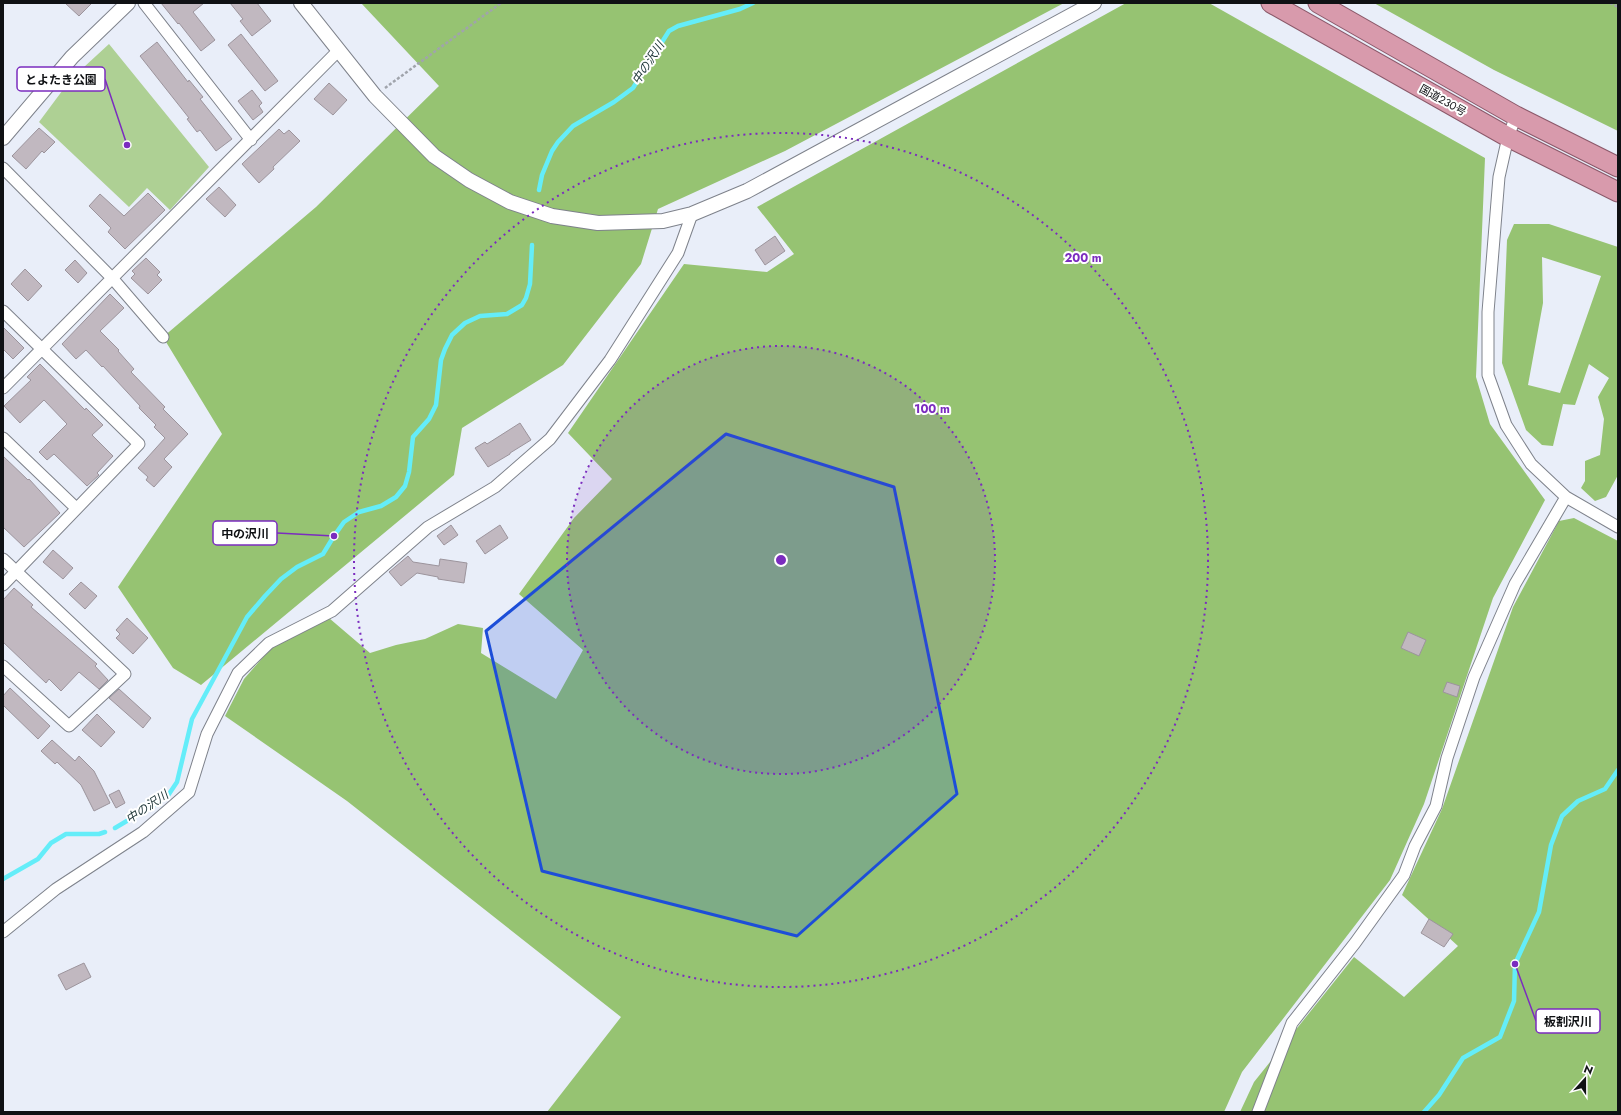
<svg xmlns="http://www.w3.org/2000/svg" width="1621" height="1115" font-family="Jost,'Noto Sans JP',sans-serif">
	<style>
		.green { fill: #aed094 }
		.forest { fill: #96c372; fill-rule: evenodd }
		.lines { fill: none; stroke-linecap: round; stroke-linejoin: round }
		.stream { stroke: #64edf9; stroke-width: 4.5 }
		.building { fill: #c1b8c0; stroke: #9c949c }
		.minor-casing { stroke: #7e828b; stroke-width: 13 }
		.tertiary-casing { stroke: #7e828b; stroke-width: 16 }
		.trunk-casing { stroke: #8b596a; stroke-width: 21 }
		.path { stroke: #a0a4ac; stroke-width: 2.5; stroke-dasharray: 3 2; stroke-linecap: butt }
		.minor { stroke: #fff; stroke-width: 11 }
		.tertiary { stroke: #fff; stroke-width: 14 }
		.trunk { stroke: #d89aac; stroke-width: 19 }
		.marked { fill: #1d4ed8; fill-opacity: 0.2; stroke: #1d4ed8; stroke-width: 3; stroke-linejoin: round }
		.ring { fill: none; stroke: #7b2cbf; stroke-width: 2; stroke-dasharray: 2 4 }
		.labels { text-anchor: middle; dominant-baseline: central; stroke-width: 4; stroke-linejoin: round; paint-order: stroke }
		.street-label { font-size: 11px; fill: #0f1114; stroke: #fff }
		.water-label { font-size: 12px; font-style: italic; fill: #203739; stroke: #fff }
		.centre { fill: #7b2cbf; stroke: #fff; stroke-width: 2 }
		.ring-label { font-size: 12px; text-anchor: middle; font-weight: bold; fill: #7b2cbf; stroke: #fff; stroke-width: 4; stroke-linejoin: round; paint-order: stroke }
		.leader { fill: none; stroke: #7b2cbf; stroke-width: 1.5 }
		.callout-dot { fill: #7b2cbf; stroke: #fff; stroke-width: 1.5 }
		.callout { fill: #fff; stroke: #7b2cbf; stroke-width: 1.5 }
		.callout-label { font-size: 12px; text-anchor: middle; font-weight: bold; fill: #0f1114 }
	</style>
	<rect width="100%" height="100%" fill="#e9eef9"/>
	<path class="green" d="M 109,44 L 209,167 L 170,210 L 147,188 L 129,207 L 39,122 L 71,79 Z"/>
	<path class="forest" d="M 361,3 L 1064,3 L 785,151 L 658,209 L 641,264 L 563,365 L 462,428 L 454,475 L 201,685 L 173,668 L 118,587 L 222,434 L 163,337 L 316,207 L 439,86 Z
		M 1126,3 L 1209,3 L 1485,158 L 1476,377 L 1490,424 L 1545,500 L 1493,598 L 1424,804 L 1390,880 L 1242,1072 L 1224,1112 L 547,1112 L 621,1017 L 347,801 L 225,716 L 244,679 L 272,647 L 329,618 L 370,653 L 396,645 L 425,639 L 458,624 L 483,628 L 481,653 L 556,699 L 583,650 L 519,594 L 574,518 L 612,479 L 568,433 L 684,264 L 767,272 L 794,254 L 757,207 Z
		M 1374,3 L 1618,3 L 1618,131 L 1494,70 Z
		M 1514,224 L 1549,224 L 1618,247 L 1618,475 L 1606,497 L 1595,501 L 1581,488 L 1585,481 L 1585,461 L 1600,455 L 1604,419 L 1598,397 L 1609,378 L 1589,364 L 1575,405 L 1563,404 L 1553,446 L 1542,445 L 1526,430 L 1502,363 L 1507,240 ZM 1542,257 L 1601,276 L 1560,393 L 1528,385 L 1543,303 Z
		M 1574,518 L 1618,541 L 1618,1112 L 1240,1112 L 1254,1082 L 1354,957 L 1404,997 L 1458,946 L 1402,895 L 1442,809 L 1513,607 L 1559,521 Z"/>
	<g class="lines">
		<path class="stream" d="M 539,190 L 542,175 L 552,151 L 558,142 L 573,126 L 614,102 L 633,88 L 669,31 L 678,26 L 740,9 L 753,3
			M 115,828 L 167,797 L 177,782 L 192,719 L 247,617 L 265,596 L 281,579 L 297,567 L 323,554 L 334,536 L 344,522 L 359,512 L 381,506 L 396,497 L 405,486 L 409,472 L 413,437 L 429,419 L 436,405 L 441,360 L 445,349 L 452,335 L 465,323 L 480,316 L 507,314 L 522,305 L 526,298 L 530,284 L 532,245
			M 3,879 L 38,859 L 51,843 L 66,834 L 99,834 L 105,832
			M 1424,1112 L 1439,1095 L 1463,1058 L 1500,1037 L 1514,1001 L 1515,964 L 1539,912 L 1551,845 L 1562,816 L 1578,801 L 1605,789 L 1618,770"/>
	</g>
	<path class="building" d="M 65,3 L 92,3 L 79,16 Z
		M 161,3 L 204,3 L 193,12 L 215,40 L 201,51 L 179,23 L 178,24 Z
		M 230,3 L 257,3 L 271,21 L 252,36 L 240,21 L 243,19 Z
		M 241,34 L 278,81 L 265,91 L 228,45 Z
		M 157,42 L 188,82 L 189,80 L 203,97 L 200,99 L 232,139 L 216,151 L 200,130 L 197,132 L 187,119 L 189,118 L 140,56 Z
		M 329,83 L 347,100 L 333,115 L 314,99 Z
		M 252,90 L 262,103 L 259,106 L 263,112 L 253,120 L 238,101 Z
		M 39,128 L 55,142 L 44,153 L 42,151 L 26,169 L 12,156 Z
		M 279,129 L 284,134 L 289,130 L 300,141 L 273,167 L 274,169 L 259,183 L 242,164 Z
		M 219,187 L 236,205 L 225,217 L 206,199 Z
		M 148,193 L 165,210 L 125,249 L 108,232 L 111,228 L 89,206 L 100,194 L 124,216 Z
		M 775,236 L 785,251 L 765,265 L 755,250 Z
		M 146,258 L 160,272 L 157,275 L 162,280 L 148,294 L 131,278 L 135,274 L 132,271 Z
		M 75,260 L 87,273 L 78,283 L 65,270 Z
		M 25,269 L 42,286 L 28,301 L 11,284 Z
		M 110,294 L 124,308 L 100,331 L 119,350 L 118,351 L 134,369 L 131,372 L 165,407 L 163,409 L 188,434 L 164,459 L 172,467 L 154,487 L 146,480 L 148,477 L 138,468 L 165,438 L 154,427 L 156,425 L 139,408 L 140,406 L 103,366 L 102,367 L 86,350 L 76,359 L 62,344 Z
		M 3,327 L 24,348 L 13,359 L 3,349 Z
		M 40,364 L 85,410 L 86,408 L 103,425 L 92,435 L 113,456 L 97,473 L 99,475 L 87,486 L 54,454 L 47,460 L 39,452 L 67,424 L 44,400 L 20,423 L 4,406 L 31,380 L 27,377 Z
		M 520,423 L 531,440 L 510,453 L 510,454 L 488,467 L 475,448 L 485,442 L 487,444 Z
		M 3,456 L 28,480 L 29,479 L 60,513 L 24,547 L 3,527 Z
		M 451,525 L 458,535 L 444,545 L 437,536 Z
		M 500,525 L 508,538 L 485,554 L 476,541 Z
		M 53,550 L 73,568 L 63,579 L 43,562 Z
		M 408,556 L 413,562 L 439,566 L 440,559 L 467,563 L 464,583 L 438,579 L 438,577 L 417,573 L 401,586 L 389,572 Z
		M 81,582 L 97,596 L 85,609 L 69,594 Z
		M 14,588 L 33,605 L 31,607 L 97,664 L 95,666 L 108,680 L 99,689 L 79,672 L 61,691 L 49,679 L 46,683 L 3,642 L 3,600 Z
		M 127,618 L 148,638 L 133,654 L 116,638 L 120,634 L 116,630 Z
		M 1408,632 L 1426,640 L 1419,656 L 1401,648 Z
		M 1447,682 L 1460,686 L 1457,697 L 1443,692 Z
		M 10,688 L 50,726 L 38,739 L 3,705 L 3,696 Z
		M 119,689 L 151,718 L 143,728 L 109,698 Z
		M 97,714 L 115,732 L 101,747 L 82,730 Z
		M 52,740 L 75,761 L 79,756 L 94,771 L 110,803 L 94,811 L 81,785 L 57,762 L 55,764 L 41,751 Z
		M 119,790 L 125,803 L 116,808 L 109,795 Z
		M 1429,919 L 1453,934 L 1444,947 L 1421,933 Z
		M 84,963 L 91,977 L 66,990 L 58,975 Z"/>
	<g class="lines">
		<g class="minor-casing">
			<path id="minor" d="M 144,3 L 251,140
				M 1516,116 L 1508,137 L 1499,177 L 1488,312 L 1488,375 L 1506,425 L 1531,464 L 1566,497 L 1618,527
				M 3,168 L 113,279 L 163,337
				M 3,311 L 139,444 L 3,585
				M 3,388 L 338,51
				M 3,438 L 76,508
				M 3,559 L 125,674 L 69,726 L 3,666
				M 3,932 L 56,889 L 143,832 L 189,792 L 207,734 L 238,673 L 269,643 L 332,611 L 428,527 L 495,487 L 550,439 L 610,360 L 678,253 L 692,214
				M 1258,1112 L 1292,1023 L 1355,943 L 1404,875 L 1415,846 L 1436,806 L 1447,758 L 1474,677 L 1515,584 L 1566,497"/>
		</g>
		<g class="tertiary-casing">
			<path id="tertiary" d="M 301,3 L 375,96 L 434,156 L 469,180 L 510,202 L 552,216 L 598,223 L 663,221 L 692,214 L 747,191 L 1094,3
				M 3,138 L 72,57 L 128,3"/>
		</g>
		<g class="trunk-casing">
			<path id="trunk" d="M 1271,3 L 1508,137 L 1618,192
				M 1318,3 L 1516,116 L 1618,167"/>
		</g>
		<path class="path" d="M 1610,3 L 1618,7
			M 385,88 L 501,3"/>
		<use href="#minor" class="minor"/>
		<use href="#tertiary" class="tertiary"/>
		<use href="#trunk" class="trunk"/>
	</g>
	<path class="marked" d="M 726,434 L 894,487 L 957,794 L 797,936 L 542,871 L 486,631 Z"/>
	<circle cx="781" cy="560" r="214" fill="#7b2cbf" fill-opacity=".12"/>
	<g class="ring">
		<circle cx="781" cy="560" r="214"/>
		<circle cx="781" cy="560" r="427"/>
	</g>
	<g class="labels">
		<g class="street-label">
			<text transform="translate(1443 100) rotate(29)">国道230号</text>
		</g>
		<g class="water-label">
			<text transform="translate(648 63) rotate(-57)">中の沢川</text>
			<text transform="translate(147 807) rotate(-34)">中の沢川</text>
		</g>
	</g>
	<circle cx="781" cy="560" r="6" class="centre"/>
	<g class="ring-label">
		<text x="1083" y="262">200 m</text>
		<text x="932" y="413">100 m</text>
	</g>
	<path class="leader" d="M127 145L105 79M334 536L277 533M1515 964L1536 1021"/>
	<g class="callout-dot">
		<circle cx="127" cy="145" r="4"/>
		<circle cx="334" cy="536" r="4"/>
		<circle cx="1515" cy="964" r="4"/>
	</g>
	<g class="callout">
		<rect x="17" y="67" width="88" height="24" rx="4"/>
		<rect x="213" y="521" width="64" height="24" rx="4"/>
		<rect x="1536" y="1009" width="64" height="24" rx="4"/>
	</g>
	<g class="callout-label">
		<text x="61" y="84">とよたき公園</text>
		<text x="245" y="538">中の沢川</text>
		<text x="1568" y="1026">板割沢川</text>
	</g>
	<rect width="1621" height="1115" fill="none" stroke="#0f1114" stroke-width="8"/>
	<g transform="translate(1585 1079) rotate(21)" stroke="#ffffff" stroke-width="3" paint-order="stroke">
	<path d="M0-3L7 15L0 10L-7 15Z" fill="#0f1114"/>
	<text y="-6" font-size="11" font-weight="bold" text-anchor="middle" fill="#0f1114">N</text>
	</g>
</svg>
